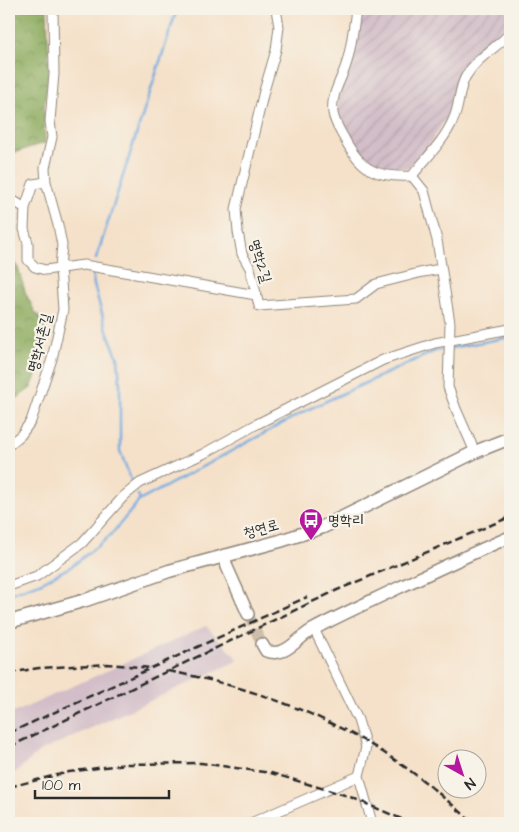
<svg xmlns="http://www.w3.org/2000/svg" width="519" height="832" font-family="'Architects Daughter','Poor Story',sans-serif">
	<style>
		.industrial { fill: url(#industrial-furrows) }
		.railway { fill: #d2bdc8 }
		.forest { fill: url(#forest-crowns); stroke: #5b6a44 }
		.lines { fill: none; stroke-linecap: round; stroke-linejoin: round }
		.stream { stroke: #70abe1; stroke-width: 2.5 }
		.tertiary-tunnel { stroke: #cdbda9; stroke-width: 11; stroke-dasharray: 11 5.5; stroke-linecap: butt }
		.minor-casing { stroke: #90867a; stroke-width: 11 }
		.tertiary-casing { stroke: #90867a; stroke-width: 14 }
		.secondary-casing { stroke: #90867a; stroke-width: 15 }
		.minor { stroke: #fff; stroke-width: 9 }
		.tertiary { stroke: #fff; stroke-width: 11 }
		.secondary { stroke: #fff; stroke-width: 12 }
		.rail { stroke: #2b2b2b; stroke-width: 2.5; stroke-dasharray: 8 4; stroke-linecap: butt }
		.labels { text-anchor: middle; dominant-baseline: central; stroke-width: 4.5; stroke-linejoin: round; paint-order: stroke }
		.street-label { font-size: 15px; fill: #2b2b2b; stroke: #f7f3e8 }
		.poi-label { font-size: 15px; fill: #2b2b2b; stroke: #f7f3e8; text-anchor: start }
	</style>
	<defs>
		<pattern id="industrial-furrows" width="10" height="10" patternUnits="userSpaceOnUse" patternTransform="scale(1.25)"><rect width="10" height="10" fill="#d2bdc8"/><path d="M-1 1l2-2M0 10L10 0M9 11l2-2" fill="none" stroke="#b4a3ac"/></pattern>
		<pattern id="forest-crowns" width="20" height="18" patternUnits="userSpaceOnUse" patternTransform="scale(1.25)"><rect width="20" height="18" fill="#8baa5d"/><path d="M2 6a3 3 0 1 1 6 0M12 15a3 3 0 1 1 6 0" fill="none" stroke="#728b4d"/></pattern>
	</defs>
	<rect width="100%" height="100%" fill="#f7f3e8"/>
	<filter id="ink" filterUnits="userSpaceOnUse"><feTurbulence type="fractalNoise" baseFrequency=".02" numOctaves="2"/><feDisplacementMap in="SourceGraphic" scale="10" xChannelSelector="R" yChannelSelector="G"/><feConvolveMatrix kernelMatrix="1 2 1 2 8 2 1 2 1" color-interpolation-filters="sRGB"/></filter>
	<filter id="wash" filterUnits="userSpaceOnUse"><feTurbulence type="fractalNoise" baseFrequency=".0096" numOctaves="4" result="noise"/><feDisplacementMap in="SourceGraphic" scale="20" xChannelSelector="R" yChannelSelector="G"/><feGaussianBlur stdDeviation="1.12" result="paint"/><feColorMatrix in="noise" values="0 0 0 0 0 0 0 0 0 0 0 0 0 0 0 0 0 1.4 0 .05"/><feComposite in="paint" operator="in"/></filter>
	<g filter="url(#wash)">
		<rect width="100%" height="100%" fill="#f5e1c9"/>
		<path class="industrial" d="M 358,9 L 510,9 L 510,25 L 495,37 L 473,57 L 459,73 L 449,114 L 424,153 L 407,168 L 385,168 L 359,151 L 352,138 L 337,118 L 338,100 Z"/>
		<path class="railway" d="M 206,626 L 239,660 L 39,752 L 9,778 L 9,715 Z"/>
		<path class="forest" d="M 9,9 L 47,9 L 49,68 L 44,108 L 45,143 L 10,154 Z
			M 9,254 L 18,268 L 26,294 L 35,312 L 46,325 L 42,360 L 31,388 L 9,404 Z"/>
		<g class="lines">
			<path class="stream" d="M 96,259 L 177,9
				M 92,271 L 94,285 L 106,328 L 118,359 L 120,384 L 120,451 L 131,480
				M 138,495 L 140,500
				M 9,594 L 42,582 L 72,566 L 110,536 L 139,501 L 309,409 L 435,351 L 510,337"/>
		</g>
	</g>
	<g filter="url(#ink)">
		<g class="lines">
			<path class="tertiary-tunnel" d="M 248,614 L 262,644"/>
			<g class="minor-casing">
				<path id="minor" d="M 276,9 L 279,27 L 276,50 L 264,91 L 236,209 L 238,232 L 242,254 L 250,268 L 259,306 L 356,299 L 376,284 L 423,272 L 441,269
					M 356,9 C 354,25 352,42 348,58 C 344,77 330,93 333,113 C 334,121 340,131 344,138 C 361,170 376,178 412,176
					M 46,182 L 33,184 L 25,208 L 24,229 L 28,243 L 28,260 L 35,267 L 45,270 L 84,265 L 256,295
					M 9,198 L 25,208
					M 9,445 L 21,435 L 31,421 L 52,359 L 63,310 L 60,267 L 62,245 L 58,225 L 46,182 L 45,168 L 52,137 L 50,121 L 54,74 L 53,9
					M 475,452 L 456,409 L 448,387 L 450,323 L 437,240 L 424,191 L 412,176 C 426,158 444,141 453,120 C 460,107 458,89 466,76 C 477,57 497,48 510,33
					M 9,586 L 37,576 L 82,543 L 124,496 L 140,483 L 203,454 L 257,424 L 383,360 L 435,343 L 510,329
					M 314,629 L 358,720 L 366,747 L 359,776
					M 251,823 L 359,776 L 372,823"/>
			</g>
			<g class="tertiary-casing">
				<path id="tertiary" d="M 224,555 L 227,567 L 248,614
					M 262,644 L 266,651 C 286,658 296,639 312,630 C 340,615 369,602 398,588 C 435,571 472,553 510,537"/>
			</g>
			<g class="secondary-casing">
				<path id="secondary" d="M 9,622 L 86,600 L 169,571 L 280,541 L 323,527 L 475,452 L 510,438"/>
			</g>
			<use href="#minor" class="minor"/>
			<use href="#tertiary" class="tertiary"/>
			<use href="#secondary" class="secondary"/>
			<path class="rail" d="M 168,671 C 269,690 366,729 444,798 C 454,806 464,814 472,823
				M 9,673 L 39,668 L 108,664 L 150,668
				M 9,733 L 307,597
				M 9,747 L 335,591 L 510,517
				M 9,787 L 69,772 L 126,764 L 201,763 L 271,773 L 348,796 L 411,823"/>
		</g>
	</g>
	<defs>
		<g id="bus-pin" transform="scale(1.25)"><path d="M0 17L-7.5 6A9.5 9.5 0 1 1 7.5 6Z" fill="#b5179e" stroke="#f7f3e8"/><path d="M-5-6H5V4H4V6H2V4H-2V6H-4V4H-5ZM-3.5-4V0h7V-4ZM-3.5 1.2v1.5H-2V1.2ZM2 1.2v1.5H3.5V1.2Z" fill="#fff"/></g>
	</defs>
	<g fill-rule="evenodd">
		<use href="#bus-pin" x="311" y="520"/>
	</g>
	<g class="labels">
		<g class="street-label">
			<text transform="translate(260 261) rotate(73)">명학2길</text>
			<text transform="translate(40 343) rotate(-76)">명학서촌길</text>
			<text transform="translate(261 529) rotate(-15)">청연로</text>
		</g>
		<g class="poi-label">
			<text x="328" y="520">명학리</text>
		</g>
	</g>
	<rect width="519" height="832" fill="none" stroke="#f7f3e8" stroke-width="30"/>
	<g transform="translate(462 774) rotate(141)"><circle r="24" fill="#f7f3e8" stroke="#a5a39c"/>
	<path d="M0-4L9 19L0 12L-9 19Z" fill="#b5179e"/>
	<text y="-8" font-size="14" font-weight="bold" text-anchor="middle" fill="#2b2b2b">N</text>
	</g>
	<path d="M35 790v8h134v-8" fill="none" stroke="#2b2b2b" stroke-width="2.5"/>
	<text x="42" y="790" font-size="15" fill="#2b2b2b" stroke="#f7f3e8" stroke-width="4" paint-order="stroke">100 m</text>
</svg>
